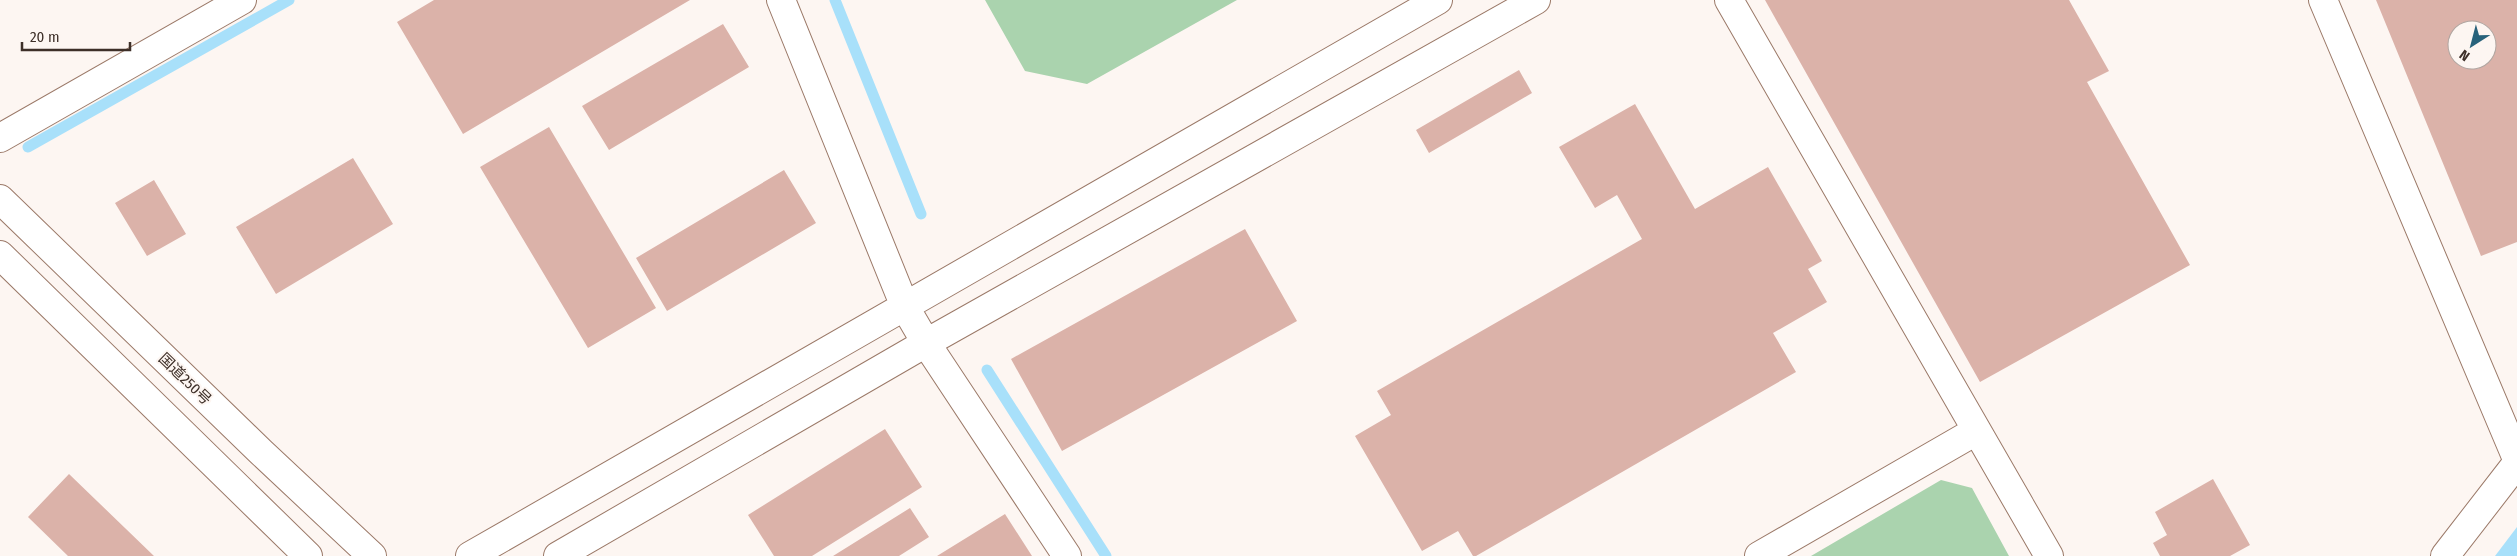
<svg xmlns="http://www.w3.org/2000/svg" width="2517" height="556" font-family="'Fira Sans Condensed','Noto Sans JP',sans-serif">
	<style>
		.green { fill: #aad3ae }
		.water { fill: #a8e0fa }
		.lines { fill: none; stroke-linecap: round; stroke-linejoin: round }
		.stream { stroke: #a8e0fa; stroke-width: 11 }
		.building { fill: #dbb2a9; fill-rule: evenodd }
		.street-casing { stroke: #9b7968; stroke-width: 30 }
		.secondary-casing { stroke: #9b7968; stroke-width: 30 }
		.highway-casing { stroke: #9b7968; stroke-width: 30 }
		.street { stroke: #fff; stroke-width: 28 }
		.secondary { stroke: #fff; stroke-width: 28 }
		.highway { stroke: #fff; stroke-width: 28 }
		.labels { text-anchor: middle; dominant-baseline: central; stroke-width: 4; stroke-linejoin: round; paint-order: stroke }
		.street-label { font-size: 15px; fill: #3d2f28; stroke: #fdf6f2 }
	</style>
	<rect width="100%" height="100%" fill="#fdf6f2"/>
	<path class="green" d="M 985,0 L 1237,0 L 1087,84 L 1025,71 Z
		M 1941,480 L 1972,488 L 2009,556 L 1811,556 Z"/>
	<path class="water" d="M 2517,527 L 2517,556 L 2495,556 Z"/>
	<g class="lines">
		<path class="stream" d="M 835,0 L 921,214
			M 28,147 L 289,0
			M 987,370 L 1106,556"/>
	</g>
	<path class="building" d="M 434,0 L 690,0 L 463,134 L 397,22 Z
		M 1765,0 L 2069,0 L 2109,71 L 2087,82 L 2190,265 L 1980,382 Z
		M 2376,0 L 2517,0 L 2517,242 L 2481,256 ZM 2457,30 L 2487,30 L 2487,60 L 2457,60 Z
		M 723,24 L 749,67 L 609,150 L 582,106 Z
		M 1519,70 L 1532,93 L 1429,153 L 1416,130 Z
		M 1635,104 L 1695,209 L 1768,167 L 1822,261 L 1808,269 L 1827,302 L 1773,333 L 1796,372 L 1476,556 L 1473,556 L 1458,531 L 1422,551 L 1355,436 L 1391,415 L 1377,391 L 1642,239 L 1617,195 L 1595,208 L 1559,147 Z
		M 549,127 L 656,308 L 588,348 L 480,167 Z
		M 353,158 L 393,224 L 276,294 L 236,227 Z
		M 784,170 L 816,223 L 667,311 L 636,258 Z
		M 154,180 L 186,234 L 147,256 L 115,203 Z
		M 1245,229 L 1297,321 L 1062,451 L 1011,359 Z
		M 885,429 L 922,487 L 812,556 L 774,556 L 748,515 Z
		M 69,474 L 154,556 L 68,556 L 28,517 Z
		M 2213,479 L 2250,545 L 2230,556 L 2160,556 L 2153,543 L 2167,535 L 2155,512 Z
		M 910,508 L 929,537 L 899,556 L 833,556 Z
		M 1005,514 L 1032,556 L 937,556 Z"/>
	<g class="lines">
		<g class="street-casing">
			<path id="street" d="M 0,138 L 242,0"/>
		</g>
		<g class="secondary-casing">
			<path id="secondary" d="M 781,0 L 905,307 L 926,343 L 1067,556
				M 1729,0 L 2049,556
				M 2323,0 L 2517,459
				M 470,556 L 1438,0
				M 558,556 L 926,343 L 1536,0
				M 1759,556 L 1976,431
				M 2445,556 L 2517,463"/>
		</g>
		<g class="highway-casing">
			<path id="highway" d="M 0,199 L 261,452 L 372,556
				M 0,255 L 308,556"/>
		</g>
		<use href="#street" class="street"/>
		<use href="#secondary" class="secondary"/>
		<use href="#highway" class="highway"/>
	</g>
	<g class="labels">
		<g class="street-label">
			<text transform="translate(185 379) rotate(44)">国道250号</text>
		</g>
	</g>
	<g transform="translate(2472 45) rotate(216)"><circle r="24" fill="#fdf6f2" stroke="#b0a6a1"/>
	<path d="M0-4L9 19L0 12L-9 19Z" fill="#28627b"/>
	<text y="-8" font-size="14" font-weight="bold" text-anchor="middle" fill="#3d2f28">N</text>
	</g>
	<path d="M22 42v8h108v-8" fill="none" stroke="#3d2f28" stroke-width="2.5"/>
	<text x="30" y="42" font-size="15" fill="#3d2f28" stroke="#fdf6f2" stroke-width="4" paint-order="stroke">20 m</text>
</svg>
